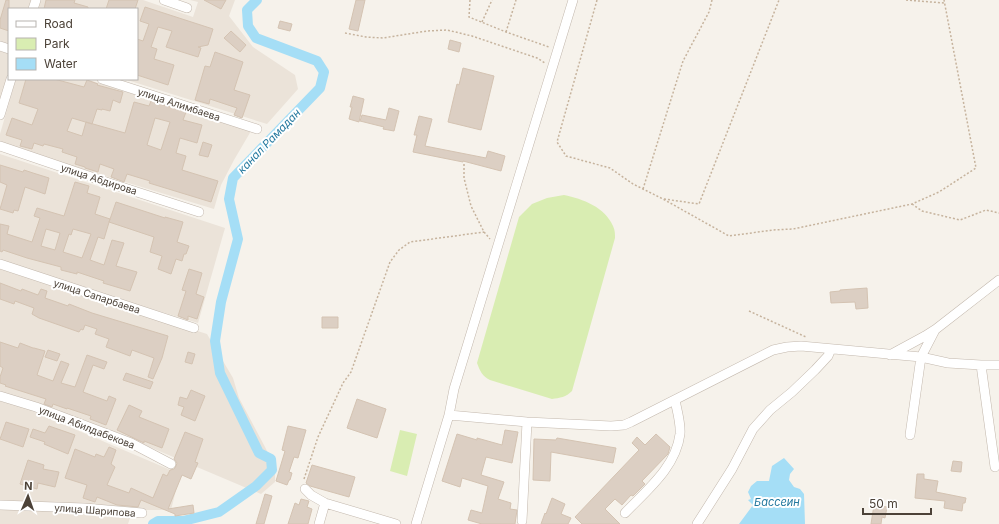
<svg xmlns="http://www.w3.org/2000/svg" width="999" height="524" font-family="Inter,sans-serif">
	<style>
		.residential { fill: #ebe3d9 }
		.green { fill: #d9edb2 }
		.water { fill: #a5def6 }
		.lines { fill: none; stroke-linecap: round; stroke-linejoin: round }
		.canal { stroke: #a5def6; stroke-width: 10 }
		.building { fill: #dccfc3; stroke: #d4c3b2; fill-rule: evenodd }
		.minor-casing { stroke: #c3b8ad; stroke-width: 10 }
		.path { stroke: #c6b39d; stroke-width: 1.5; stroke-dasharray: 2 2; stroke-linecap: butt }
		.minor { stroke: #fff; stroke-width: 9 }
		.labels { text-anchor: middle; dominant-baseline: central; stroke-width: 4; stroke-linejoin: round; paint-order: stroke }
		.street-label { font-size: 10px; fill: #4c4238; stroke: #fff }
		.water-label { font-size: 11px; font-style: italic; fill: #23789e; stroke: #fff }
	</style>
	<rect width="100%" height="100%" fill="#f6f2eb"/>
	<path class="residential" d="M 0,0 L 33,0 L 30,9 L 9,9 L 9,47 L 0,44 Z
		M 40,0 L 143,0 L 193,17 L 198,2 L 190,0 L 235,0 L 229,16 L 253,47 L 295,75 L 298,89 L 267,124 L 124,79 L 137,79 L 137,9 L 37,9 Z
		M 0,51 L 9,54 L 9,73 L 0,102 Z
		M 16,79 L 86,79 L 251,131 L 234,160 L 221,185 L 214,209 L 0,144 L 0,134 Z
		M 0,154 L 225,228 L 198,323 L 0,263 Z
		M 0,269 L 207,334 L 233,378 L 239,398 L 265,447 L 275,467 L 275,482 L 261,494 L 126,437 L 0,392 Z
		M 0,401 L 25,408 L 180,474 L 171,510 L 140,510 L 0,501 Z
		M 0,508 L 22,508 L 130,518 L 128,524 L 0,524 Z"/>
	<path class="green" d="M 564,195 C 583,199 605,207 613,226 C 615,230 615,234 615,238 L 572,391 C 566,397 560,398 552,399 L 490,380 C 482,376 480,371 477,363 L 519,217 L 532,204 L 547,198 Z
		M 400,430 L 417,434 L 407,476 L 390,471 Z"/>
	<path class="water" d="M 784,458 L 794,469 L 790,474 L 789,480 L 794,487 L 800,489 L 804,494 L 805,524 L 739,524 L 753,505 L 748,500 L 751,499 L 748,492 L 751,486 L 757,481 L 769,481 L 772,466 Z"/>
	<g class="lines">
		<path class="canal" d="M 153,524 L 158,521 L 183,521 L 219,512 L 256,486 L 272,470 L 271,459 L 259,453 L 220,373 L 215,341 L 221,302 L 238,239 L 229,199 L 233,178 L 320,88 L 324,72 L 317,61 L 256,38 L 248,26 L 247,10 L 257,0"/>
	</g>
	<path class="building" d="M 6,0 L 9,0 L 9,31 L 0,28 L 0,20 Z
		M 46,0 L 75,0 L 74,3 L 88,7 L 88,9 L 44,9 Z
		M 109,0 L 138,0 L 135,9 L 106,9 Z
		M 204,0 L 226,0 L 221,9 Z
		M 356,0 L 365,0 L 358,31 L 349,29 Z
		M 145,7 L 213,29 L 208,45 L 198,47 L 201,48 L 198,57 L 166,47 L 172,31 L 158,27 L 151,47 L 157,49 L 154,59 L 174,65 L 168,85 L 137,75 L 137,39 L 143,41 L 149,24 L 140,21 Z
		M 280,21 L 292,24 L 290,31 L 278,28 Z
		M 231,31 L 246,45 L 240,52 L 224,38 Z
		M 450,40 L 461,43 L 459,52 L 448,49 Z
		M 215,52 L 243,62 L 234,90 L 250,95 L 242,118 L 234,115 L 237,108 L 210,99 L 209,104 L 195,100 L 205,66 L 210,67 Z
		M 463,68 L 494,76 L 481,130 L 448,122 L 457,84 L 459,85 Z
		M 26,79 L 54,79 L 84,87 L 87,80 L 98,84 L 97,85 L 123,92 L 120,103 L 113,100 L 110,111 L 102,109 L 102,110 L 97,109 L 92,124 L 72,118 L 67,131 L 82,136 L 86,122 L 125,133 L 134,102 L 149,106 L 151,101 L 186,112 L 183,120 L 202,125 L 197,143 L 180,138 L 176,153 L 186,156 L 182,170 L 218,181 L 211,202 L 149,183 L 150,181 L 127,174 L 124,182 L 111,177 L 114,169 L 100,164 L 98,172 L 85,168 L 85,167 L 75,164 L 77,157 L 62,152 L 63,149 L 44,144 L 43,146 L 34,143 L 32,149 L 20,146 L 22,140 L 6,135 L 12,118 L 32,125 L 38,109 L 19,103 ZM 155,118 L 170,122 L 161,150 L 147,145 Z
		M 353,96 L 364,99 L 359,122 L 349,119 L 352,107 L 350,107 Z
		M 389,108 L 399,111 L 394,131 L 383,129 L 384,127 L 360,121 L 362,115 L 386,120 Z
		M 419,116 L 432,119 L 425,146 L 486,158 L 488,151 L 505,156 L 501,171 L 463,161 L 463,162 L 413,152 L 417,135 L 414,135 Z
		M 203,142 L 212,145 L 208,157 L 199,155 Z
		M 0,165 L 23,172 L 24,170 L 33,173 L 49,178 L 45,194 L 25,187 L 18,211 L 14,210 L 13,213 L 0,209 L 7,185 L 0,182 Z
		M 75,182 L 89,186 L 87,193 L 100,197 L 95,214 L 110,219 L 104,239 L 98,237 L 90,260 L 104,265 L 112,240 L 124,243 L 116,266 L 137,272 L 130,291 L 103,283 L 104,281 L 77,272 L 77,274 L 61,270 L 61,267 L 27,258 L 3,250 L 2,252 L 0,251 L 0,224 L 9,226 L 7,234 L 32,242 L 40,218 L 34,216 L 37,208 L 64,216 ZM 46,229 L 60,233 L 55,250 L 41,246 ZM 73,229 L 91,234 L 82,258 L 63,252 L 69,234 L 71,235 Z
		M 116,202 L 165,218 L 165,217 L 183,222 L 177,242 L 189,246 L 186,254 L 184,254 L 182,261 L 176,259 L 171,274 L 158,269 L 162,256 L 150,252 L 154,237 L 109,222 Z
		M 189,269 L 202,273 L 196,294 L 204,297 L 197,319 L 188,316 L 188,320 L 178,316 L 186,291 L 182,290 Z
		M 0,283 L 21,291 L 22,289 L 38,295 L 41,289 L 47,291 L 45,298 L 68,306 L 69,304 L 92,313 L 168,336 L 162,358 L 153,379 L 148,377 L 154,358 L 132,350 L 130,356 L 106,347 L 109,339 L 95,334 L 97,329 L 85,325 L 83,330 L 81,329 L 79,332 L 39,318 L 32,314 L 34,308 L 15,301 L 14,304 L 0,299 Z
		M 867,288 L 868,308 L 856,309 L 855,302 L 831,303 L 830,292 L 840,291 L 840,290 Z
		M 322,317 L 338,317 L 338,328 L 322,328 Z
		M 0,342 L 18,348 L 20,343 L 33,348 L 34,348 L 45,351 L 37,375 L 53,381 L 61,361 L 69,364 L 61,383 L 75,387 L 87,355 L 107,362 L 104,369 L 93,365 L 83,392 L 107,401 L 109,396 L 116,399 L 106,425 L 90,419 L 91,416 L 67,408 L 67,409 L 53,404 L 52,407 L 44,404 L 46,399 L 5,386 L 6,385 L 0,383 L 0,377 L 3,368 L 0,366 Z
		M 48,350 L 60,354 L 57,361 L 45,357 Z
		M 188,352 L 195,354 L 192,364 L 185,362 Z
		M 126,373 L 153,382 L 150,389 L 123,380 Z
		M 191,390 L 205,396 L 195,421 L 181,415 L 184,407 L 178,405 L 180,397 L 187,399 Z
		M 357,399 L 386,409 L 377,438 L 347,428 Z
		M 129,405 L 142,411 L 139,417 L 169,429 L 162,448 L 144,441 L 144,443 L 117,430 Z
		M 6,422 L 29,429 L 23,447 L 0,439 Z
		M 49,426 L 75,435 L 68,454 L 44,444 L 45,442 L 30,437 L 33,429 L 45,433 Z
		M 288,426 L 306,430 L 298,458 L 294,457 L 289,472 L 292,473 L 290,480 L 289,480 L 287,485 L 276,481 L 285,451 L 282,450 Z
		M 505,430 L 518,432 L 512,463 L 486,457 L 481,475 L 504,482 L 498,499 L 511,503 L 510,509 L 517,510 L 515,524 L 482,524 L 468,520 L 471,510 L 482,513 L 488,486 L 462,478 L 460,487 L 442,481 L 457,434 L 477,440 L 477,438 L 502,445 Z
		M 185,432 L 203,439 L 195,462 L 198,463 L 191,479 L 182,475 L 168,509 L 193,505 L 194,513 L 175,516 L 175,514 L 141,500 L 138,507 L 117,505 L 97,497 L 95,502 L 83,498 L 87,485 L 65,478 L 75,449 L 95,457 L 96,454 L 104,457 L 109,447 L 116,450 L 111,464 L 115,467 L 107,485 L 129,493 L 131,488 L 153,498 L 163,474 L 167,476 L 170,470 L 174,469 L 176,466 L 177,463 L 174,459 Z
		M 656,434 L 670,447 L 668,454 L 642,481 L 645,484 L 633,496 L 631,495 L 622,505 L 615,499 L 605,509 L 620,524 L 582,524 L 575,517 L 639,450 L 632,443 L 637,437 L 645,445 Z
		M 557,438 L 616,448 L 613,463 L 551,452 L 550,481 L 533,480 L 534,439 L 556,440 Z
		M 28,460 L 44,465 L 43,469 L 59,472 L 55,487 L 38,483 L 37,489 L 20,484 Z
		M 953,461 L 962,462 L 961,472 L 951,471 Z
		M 312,465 L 355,477 L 349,497 L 310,486 L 306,483 Z
		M 917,474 L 924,474 L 924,479 L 938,481 L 936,492 L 966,498 L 965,503 L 963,503 L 962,511 L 944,508 L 945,501 L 915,498 Z
		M 265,494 L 272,496 L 264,524 L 256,524 Z
		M 552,498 L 565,504 L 561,514 L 571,518 L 568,524 L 541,524 L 545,513 L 546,514 Z
		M 301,499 L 309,501 L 307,507 L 312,509 L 308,524 L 288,524 L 295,503 L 299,505 Z
		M 874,505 L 887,507 L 885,518 L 882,517 L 881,524 L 871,524 Z"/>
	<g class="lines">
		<g class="minor-casing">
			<path id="minor" d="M 164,0 L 187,8
				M 33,9 L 36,0
				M 0,46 L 9,49
				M 102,79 L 257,129
				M 0,115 L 11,79
				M 0,146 L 109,183 L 199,212
				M 0,264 L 194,328
				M 890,355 L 925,336 L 936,329 L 999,280
				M 981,365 L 995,467
				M 0,396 L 36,407 L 131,443 L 171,464
				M 449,415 L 527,422 L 611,426 L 624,425 L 631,422 L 773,350 L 787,347 L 801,346 L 921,357 L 948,363 L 981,365 L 999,365
				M 910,435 L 921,357 L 935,330
				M 305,489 L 311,495 L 325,503 L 396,524
				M 0,505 L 84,508 L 142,513
				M 625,513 C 647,490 676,467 680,434 C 681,423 677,411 675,400
				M 522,521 L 527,422
				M 319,524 L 325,503
				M 416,524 L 449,415 L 454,389 L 573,0
				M 697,524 L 732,469 L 753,429 L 770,410 L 792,392 L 815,370 L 828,356 L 831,349"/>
		</g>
		<path class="path" d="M 470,0 L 469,17 L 506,32 L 549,47
			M 597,0 L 557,142 L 566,156 L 610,168 L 633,184 L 663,199 L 729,236 L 773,230 L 793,229 L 912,204 L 939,192 L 976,168 L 944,0
			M 906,0 L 944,3
			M 482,22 L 492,0
			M 506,32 L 516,0
			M 345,33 L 366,37 L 383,38 L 427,31 L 447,30 L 472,36 L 537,58 L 545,63
			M 464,164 L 464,178 L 471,206 L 484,232 L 490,239
			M 643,189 L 683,61 L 709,12 L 712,0
			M 664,199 L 699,204 L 779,0
			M 912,204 L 922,211 L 960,220 L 986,210 L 999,213
			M 749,311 L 806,337
			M 304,479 L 318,437 L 337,396 L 343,383 L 351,372 L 390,262 L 399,250 L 410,242 L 484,232"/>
		<use href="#minor" class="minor"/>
	</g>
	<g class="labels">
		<g class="street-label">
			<text transform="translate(179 104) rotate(18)">улица Алимбаева</text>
			<text transform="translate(99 179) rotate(18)">улица Абдирова</text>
			<text transform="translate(97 296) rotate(18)">улица Сапарбаева</text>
			<text transform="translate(87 427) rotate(21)">улица Абилдабекова</text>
			<text transform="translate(95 510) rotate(4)">улица Шарипова</text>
		</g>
		<g class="water-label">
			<text transform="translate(269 141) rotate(-46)">канал Рамадан</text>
			<text x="777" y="502">Бассеин</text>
		</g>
	</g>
	<rect x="8" y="8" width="130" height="72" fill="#ffffff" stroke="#b7b3af"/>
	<rect x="16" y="21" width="20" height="6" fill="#ffffff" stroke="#b7b3af"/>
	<text x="44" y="28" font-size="12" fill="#4c4238">Road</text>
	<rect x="16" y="38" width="20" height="12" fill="#d9edb2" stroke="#b7b3af"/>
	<text x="44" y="48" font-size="12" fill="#4c4238">Park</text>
	<rect x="16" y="58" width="20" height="12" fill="#a5def6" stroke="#b7b3af"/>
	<text x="44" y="68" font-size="12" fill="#4c4238">Water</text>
	<g transform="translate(28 496) rotate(2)" stroke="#ffffff" stroke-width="3" paint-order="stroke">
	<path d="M0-3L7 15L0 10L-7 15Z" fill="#4c4238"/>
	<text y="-6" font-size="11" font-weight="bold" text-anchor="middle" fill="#4c4238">N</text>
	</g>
	<path d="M863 508v6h68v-6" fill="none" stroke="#4c4238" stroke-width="2"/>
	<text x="869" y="508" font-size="12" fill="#4c4238" stroke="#ffffff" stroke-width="3" paint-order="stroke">50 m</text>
</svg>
